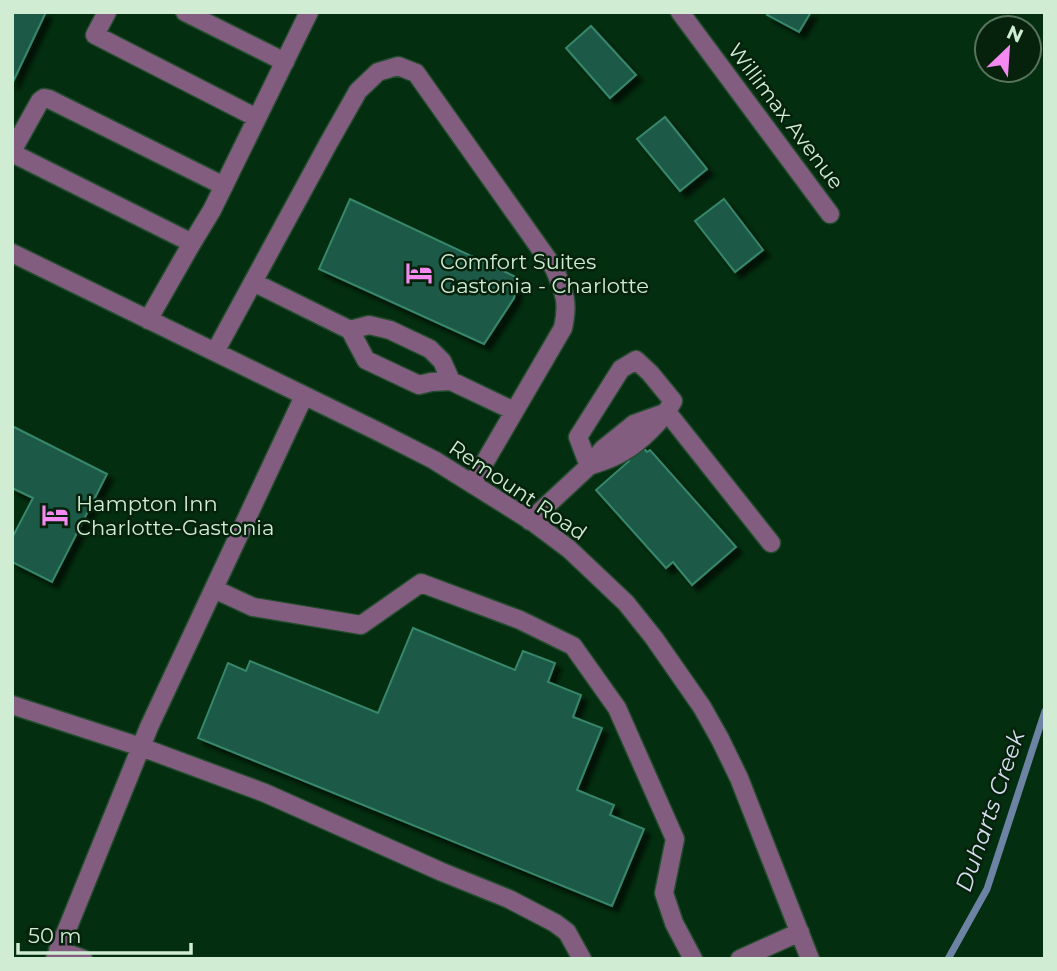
<svg xmlns="http://www.w3.org/2000/svg" width="1057" height="971" font-family="Montserrat,sans-serif">
	<style>
		.lines { fill: none; stroke-linecap: round; stroke-linejoin: round }
		.stream { stroke: #6d83a4; stroke-width: 7 }
		.building { fill: #1c5a46; stroke: #37876c; stroke-width: 2; filter: url(#shadow) }
		.minor-casing { stroke: #244c2e; stroke-width: 21 }
		.minor { stroke: #825d80; stroke-width: 18 }
		.labels { text-anchor: middle; dominant-baseline: central; stroke-width: 5; stroke-linejoin: round; paint-order: stroke }
		.street-label { font-size: 21px; fill: #d0ecd3; stroke: #06220c }
		.poi-label { font-size: 21px; fill: #d0ecd3; stroke: #06220c; text-anchor: start }
		.water-label { font-size: 23px; font-style: italic; fill: #d6ddef; stroke: #06220c }
	</style>
	<defs>
		<filter id="shadow"><feDropShadow dx="6" dy="6" stdDeviation="2" flood-color="#0009"/></filter>
	</defs>
	<rect width="100%" height="100%" fill="#032e0f"/>
	<g class="lines">
		<path class="stream" d="M 948,959 L 987,889 L 1045,711"/>
	</g>
	<path class="building" d="M 12,12 L 46,12 L 12,84 Z
		M 769,12 L 811,12 L 799,32 L 767,15 Z
		M 591,26 L 636,75 L 610,98 L 566,48 Z
		M 665,117 L 707,169 L 680,191 L 637,139 Z
		M 350,199 L 518,278 L 514,298 L 484,344 L 319,269 Z
		M 724,199 L 763,250 L 735,272 L 695,221 Z
		M 12,426 L 107,474 L 52,582 L 12,562 L 12,538 L 33,498 L 12,488 Z
		M 632,435 L 647,452 L 650,450 L 736,547 L 692,585 L 673,562 L 666,568 L 596,490 L 629,461 L 618,448 Z
		M 413,628 L 515,670 L 523,651 L 555,663 L 548,682 L 581,695 L 573,717 L 602,728 L 577,790 L 614,805 L 610,815 L 644,829 L 612,906 L 198,738 L 228,663 L 246,671 L 250,661 L 378,713 Z"/>
	<g class="lines">
		<g class="minor-casing">
			<path id="minor" d="M 107,12 L 95,35 L 257,118
				M 185,12 L 285,62
				M 680,12 L 830,214
				M 12,151 L 40,101 L 44,98 L 49,99 L 224,186
				M 12,153 L 192,243 L 212,210 L 309,12
				M 12,253 L 377,431 L 434,460 L 533,522 L 569,549 L 626,603 L 654,638 L 702,707 L 720,739 L 739,778 L 810,959
				M 253,282 L 350,330 L 366,360 L 419,385 L 431,382 L 451,381 L 514,411
				M 148,320 L 192,243
				M 350,330 L 369,325 L 390,330 L 430,349 L 442,361 L 451,381
				M 215,352 L 328,144 L 358,91 L 378,72 L 398,66 L 416,73 L 554,268 C 564,292 569,301 563,328 L 472,484
				M 636,360 L 650,373 L 673,401 C 663,420 640,443 621,453 C 612,459 600,462 589,466 L 578,437 L 621,369 Z
				M 667,412 L 771,543
				M 530,521 L 589,466 L 603,449 L 634,424 L 662,414
				M 214,589 L 253,607 L 361,625 L 421,583 L 520,620 L 573,646 L 617,708 L 675,839 L 664,893 L 674,923 L 693,959
				M 12,705 L 141,747 L 265,793 L 442,872 L 509,899 L 555,923 L 567,932 L 582,959
				M 58,950 L 83,959
				M 55,959 L 149,727 L 304,396
				M 740,959 L 800,932"/>
		</g>
		<use href="#minor" class="minor"/>
	</g>
	<defs>
		<g id="hotel-bare" transform="scale(2.1)"><path d="M-6-4.5h1.5V1H6V5H4.5V3h-9V5H-6ZM-4 0a1.8 1.8 0 1 1 3.6 0ZM.5 0V-2.5h3Q6-2.5 6 0Z" fill="#f389f1" stroke="#06220c" stroke-width="2.5" paint-order="stroke"/></g>
	</defs>
	<g fill-rule="evenodd">
		<use href="#hotel-bare" x="419" y="273"/>
		<use href="#hotel-bare" x="55" y="515"/>
	</g>
	<g class="labels">
		<g class="street-label">
			<text transform="translate(786 116) rotate(53)">Willimax Avenue</text>
			<text transform="translate(518 490) rotate(34)">Remount Road</text>
		</g>
		<g class="poi-label">
			<text x="440" y="261">Comfort Suites<tspan x="440" dy="24">Gastonia - Charlotte</tspan></text>
			<text x="76" y="503">Hampton Inn<tspan x="76" dy="24">Charlotte-Gastonia</tspan></text>
		</g>
		<g class="water-label">
			<text transform="translate(990 811) rotate(-71)">Duharts Creek</text>
		</g>
	</g>
	<rect width="1057" height="971" fill="none" stroke="#d0ecd3" stroke-width="28"/>
	<g transform="translate(1008 49) rotate(25)"><circle r="33" fill="#06220c" stroke="#57735c" stroke-width="2"/>
	<path d="M0-5L12 26L0 18L-12 26Z" fill="#f389f1"/>
	<text y="-10" font-size="19" font-weight="bold" text-anchor="middle" fill="#d0ecd3">N</text>
	</g>
	<path d="M18 943v10h173v-10" fill="none" stroke="#d0ecd3" stroke-width="3.5"/>
	<text x="28" y="943" font-size="21" fill="#d0ecd3" stroke="#06220c" stroke-width="5" paint-order="stroke">50 m</text>
</svg>
